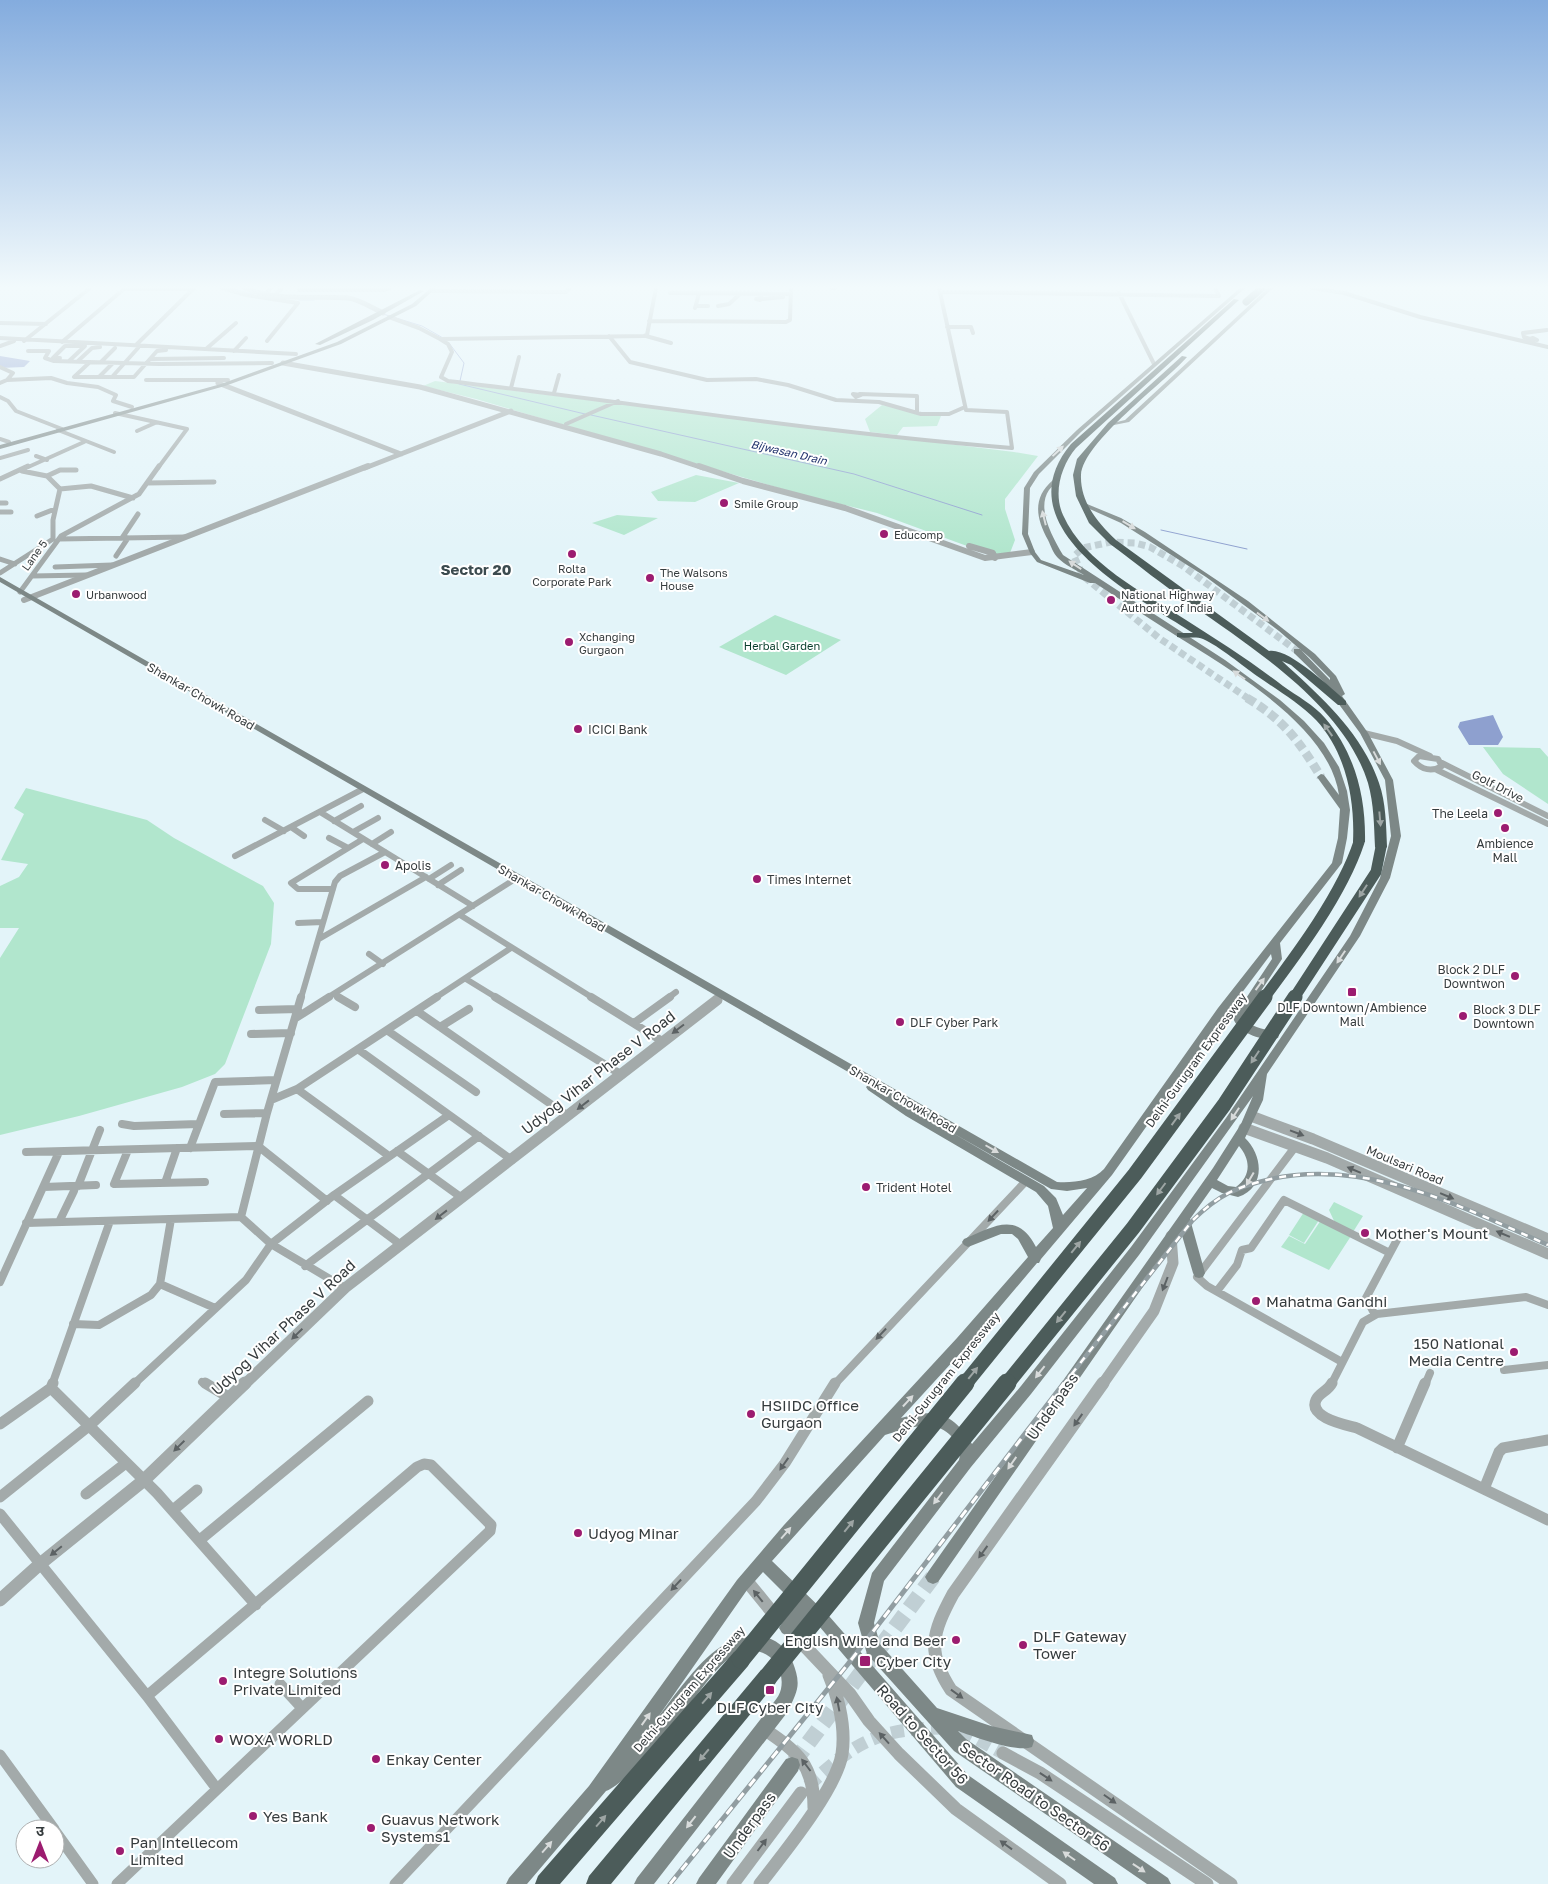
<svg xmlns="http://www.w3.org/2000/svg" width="1548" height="1884" font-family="'Golos Text','Noto Sans Devanagari',sans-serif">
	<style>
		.green { fill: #b1e6cd }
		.water { fill: #8ea0cf }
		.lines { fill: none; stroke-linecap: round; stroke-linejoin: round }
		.stream { stroke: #8ea0cf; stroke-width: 1 }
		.tertiary-tunnel { stroke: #c0cfd4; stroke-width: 13; stroke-dasharray: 13 7; stroke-linecap: butt }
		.secondary-tunnel-far2 { stroke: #c0cfd4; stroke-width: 7; stroke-dasharray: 7 4; stroke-linecap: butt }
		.secondary-tunnel-far1 { stroke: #c0cfd4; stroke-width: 9; stroke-dasharray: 9 4.5; stroke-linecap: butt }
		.secondary-tunnel { stroke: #c0cfd4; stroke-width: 16; stroke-dasharray: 16 8; stroke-linecap: butt }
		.minor-far4 { stroke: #a3aaaa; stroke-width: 4 }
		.minor-far3 { stroke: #a3aaaa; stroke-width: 5 }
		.minor-far2 { stroke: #a3aaaa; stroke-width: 6 }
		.minor-far1 { stroke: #a3aaaa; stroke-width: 8 }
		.minor { stroke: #a3aaaa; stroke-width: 11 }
		.tertiary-far3 { stroke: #a3aaaa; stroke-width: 5 }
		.tertiary-far2 { stroke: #a3aaaa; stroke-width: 6 }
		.tertiary-far1 { stroke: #a3aaaa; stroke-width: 11 }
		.tertiary { stroke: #a3aaaa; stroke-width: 13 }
		.secondary { fill: #7d8887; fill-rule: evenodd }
		.motorway { fill: #4c5c5a; fill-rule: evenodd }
		.rail-far1-casing { stroke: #919da1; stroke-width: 4.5 }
		.rail-casing { stroke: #919da1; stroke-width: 5 }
		.rail-far1 { stroke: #fff; stroke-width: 2.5; stroke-dasharray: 7; stroke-linecap: butt }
		.rail { stroke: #fff; stroke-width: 3; stroke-dasharray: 9; stroke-linecap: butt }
		.motorway-bridge-far3 { stroke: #4c5c5a; stroke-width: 7 }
		.motorway-bridge-far2 { stroke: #4c5c5a; stroke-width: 11 }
		.motorway-bridge-far1 { stroke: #4c5c5a; stroke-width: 15 }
		.motorway-bridge { stroke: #4c5c5a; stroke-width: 19 }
		.oneway { fill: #d8dbdb }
		.oneway2 { fill: #9da5a4 }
		.oneway3 { fill: #5c6264 }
		.poi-dot { fill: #9c1c70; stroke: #fff; stroke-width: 2 }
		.labels { text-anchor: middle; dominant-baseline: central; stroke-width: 4; stroke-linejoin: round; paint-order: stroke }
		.far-water-label { font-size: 11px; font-style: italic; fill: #21326c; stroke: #fff }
		.far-poi-label { font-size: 11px; fill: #363c3e; stroke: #fff; text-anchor: start }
		.far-street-label { font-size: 11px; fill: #363c3e; stroke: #fff }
		.far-park-label { font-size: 11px; fill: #0a3e2c; stroke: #fff }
		.street-label { font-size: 12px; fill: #363c3e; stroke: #fff }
		.poi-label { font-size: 12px; fill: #363c3e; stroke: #fff; text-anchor: start }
		.far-district-label { font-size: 15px; font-weight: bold; fill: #3c4b4f; stroke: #fff }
		.near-street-label { font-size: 15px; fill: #363c3e; stroke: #fff }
		.near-poi-label { font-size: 15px; fill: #363c3e; stroke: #fff; text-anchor: start }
	</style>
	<rect width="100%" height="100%" fill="#e3f4f9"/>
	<path class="green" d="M 435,381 L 1014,452 L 1038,456 L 1005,499 L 1005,509 L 1015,540 L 1010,553 L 997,557 L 877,513 L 796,493 L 476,399 L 423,386 Z
		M 882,405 L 941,416 L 937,426 L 903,427 L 897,435 L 870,432 L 865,419 Z
		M 696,475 L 739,483 L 695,502 L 658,501 L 651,492 Z
		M 617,515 L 658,518 L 624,535 L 592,523 Z
		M 775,615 L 841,640 L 786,675 L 719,647 Z
		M 1483,747 L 1540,748 L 1548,757 L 1548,804 L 1503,774 Z
		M 26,788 L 147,820 L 174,838 L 263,886 L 274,903 L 271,944 L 225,1064 L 215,1074 L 182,1087 L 79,1116 L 0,1135 L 0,958 L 19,928 L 0,928 L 0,886 L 19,877 L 28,864 L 1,860 L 24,814 L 14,808 Z
		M 1334,1202 L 1363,1216 L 1353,1232 L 1335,1223 L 1329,1210 Z
		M 1304,1212 L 1319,1220 L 1304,1243 L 1289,1235 Z
		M 1321,1220 L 1351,1236 L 1329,1270 L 1281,1247 L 1289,1236 L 1305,1244 Z"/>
	<path class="water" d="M 0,356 L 30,361 L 24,367 L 0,368 Z
		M 1493,715 L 1503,737 L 1498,745 L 1469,745 L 1458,727 L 1460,722 Z"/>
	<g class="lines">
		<path class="stream" d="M 231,288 L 252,294
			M 299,300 L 314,300
			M 383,314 L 422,326 L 443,338
			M 449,343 L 464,363 L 460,381
			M 459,384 L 585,414
			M 591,415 L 854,474 L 982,515
			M 1161,530 L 1247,549"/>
		<path class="tertiary-tunnel" d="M 961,1730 L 1003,1753
			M 808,1786 C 855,1742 879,1728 944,1728"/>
		<path class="secondary-tunnel-far2" d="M 1249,699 L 1159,638 L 1083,576 L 1074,556 L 1083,548 L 1111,542 L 1135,543 L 1150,547 L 1183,566 L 1297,651"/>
		<path class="secondary-tunnel-far1" d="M 1247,698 C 1284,720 1299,741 1321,777"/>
		<path class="secondary-tunnel" d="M 794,1762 L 933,1577"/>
		<path class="minor-far4" d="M 222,288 L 246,295 L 298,303 L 267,341
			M 831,288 L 835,288
			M 1312,288 L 1344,293 L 1420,317 L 1548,347
			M 124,289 L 194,289
			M 299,290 L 383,290 L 390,288
			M 430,291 L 566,292 L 570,288
			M 940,292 L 1219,296 L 1215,288
			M 670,293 L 790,294
			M 1119,293 L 1154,364
			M 265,294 L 271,288
			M 275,295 L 282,288
			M 762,298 L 760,300 L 756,299 Z
			M 763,299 L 783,297 L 782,294
			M 696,306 L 708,306
			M 718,306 L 729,304 L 740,294
			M 695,308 L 699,294
			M 389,317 L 419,328 L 440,339 L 644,336 L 647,335 L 656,288
			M 649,321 L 786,322 L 790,320 L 791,288
			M 0,323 L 46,324
			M 947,327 L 971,327 L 973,333
			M 609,336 L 630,362 L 707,380 L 756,379 L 788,385 L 836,400 L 879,402 L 921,414 L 949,414 L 965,407
			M 646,336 L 671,343
			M 0,338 L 296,354
			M 1533,338 L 1537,340 L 1530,339 Z
			M 440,339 L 448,344 L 452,352 L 441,377 L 448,381 C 636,403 823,433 1012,448 L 1007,412 L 966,410 L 939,288
			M 1530,339 L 1524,337 L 1523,333 L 1547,330
			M 24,341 L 90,288
			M 62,342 L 125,288
			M 136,345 L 194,288
			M 0,346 L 14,341
			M 206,349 L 236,323
			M 28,351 L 49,351 L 45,358 L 54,361 L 159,364 L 272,363
			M 234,351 L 246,338
			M 60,358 L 53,358 L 65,346 L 85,346 L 69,361
			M 151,359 L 224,358
			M 78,361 L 92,348 L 100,347
			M 90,362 L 74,377 L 134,377 L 157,351 L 166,350
			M 101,362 L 115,348
			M 0,367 L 13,373 L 7,380 L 0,383
			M 99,377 L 113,363
			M 112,377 L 138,348
			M 7,380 L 51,378 L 67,383 L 98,387 L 116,395 L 113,401 L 132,407
			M 146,380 L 228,380
			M 511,388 L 519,357
			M 554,393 L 559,375
			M 853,394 L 861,395 L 856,397 Z
			M 860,394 L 917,396 L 917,413
			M 0,397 L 8,401 L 16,411 L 62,429
			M 115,413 L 187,429 L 158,468
			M 566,424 L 618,401
			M 58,430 L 114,452
			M 137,431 L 155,423
			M 0,439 L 9,442
			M 36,456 L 47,460
			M 0,458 L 28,450
			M 26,468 L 84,442"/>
		<path class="minor-far3" d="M 22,471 L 47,476 L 60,489 L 53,520 L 53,539
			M 47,476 L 60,470 L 76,470
			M 0,479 L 28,466
			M 147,483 L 214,482
			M 60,489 L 91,486 L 133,498
			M 0,503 L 6,503
			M 0,512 L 11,512
			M 37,516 L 55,509
			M 122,538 L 138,514
			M 59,539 L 185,537
			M 116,556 L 128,538
			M 0,559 L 15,564
			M 55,567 L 112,565
			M 0,573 L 53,539
			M 32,576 L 86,575
			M 20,592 L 61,536 L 139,494 L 159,466"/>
		<path class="minor-far2" d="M 1364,733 L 1397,741 L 1430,756
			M 1419,756 L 1438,759 L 1442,766 C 1432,772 1422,770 1414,761 Z
			M 1442,763 L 1548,816
			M 1437,770 L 1548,824
			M 320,812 L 473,906
			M 265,820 L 284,831
			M 334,821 L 361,806
			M 291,827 L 304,836
			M 353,832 L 378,818
			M 329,838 L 348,848
			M 372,844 L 391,832
			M 235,856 L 363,789
			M 429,879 L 451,865
			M 438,885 L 461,870
			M 333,889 L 298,889 L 291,883 L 363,839
			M 460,915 L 593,998
			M 298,923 L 323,922
			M 319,939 L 426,877
			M 369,954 L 383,964
			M 466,979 L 497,998
			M 334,994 L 341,998
			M 301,998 L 335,882 L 340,876 L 385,852
			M 327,998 L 512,881
			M 435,998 L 511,948
			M 668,998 L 676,992"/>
		<path class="minor-far1" d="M 301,997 L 267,1113 L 241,1217 L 271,1244 L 345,1288
			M 338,997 L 355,1007
			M 495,997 L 622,1075
			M 591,997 L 662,1041
			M 259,1010 L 298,1009
			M 417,1011 L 568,1116
			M 296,1018 L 329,997
			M 634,1023 L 670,997
			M 440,1027 L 469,1009
			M 388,1031 L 476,1092
			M 251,1034 L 291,1033
			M 359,1050 L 512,1160
			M 297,1089 L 389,1156
			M 271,1100 L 297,1089 L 437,997
			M 224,1114 L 267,1113
			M 122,1124 L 134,1126 L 199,1124
			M 1295,1147 L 1197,1277 L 1207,1286 L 1342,1362
			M 190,1148 L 215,1082 L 276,1080
			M 128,1150 L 114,1184 L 205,1182
			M 397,1151 L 462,1198
			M 26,1152 L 258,1146 L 327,1201
			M 165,1183 L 177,1148
			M 78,1186 L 100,1130
			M 44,1187 L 96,1185
			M 334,1195 L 401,1245
			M 59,1222 L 74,1191
			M 26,1223 L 241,1217
			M 305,1266 L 479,1136
			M 0,1282 L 59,1152
			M 160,1284 L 215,1308
			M 1217,1291 L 1237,1265 L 1242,1250 L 1251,1248 L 1284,1200 L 1390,1253
			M 1375,1315 L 1366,1298 L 1398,1238
			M 73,1324 L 99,1325 L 151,1295 L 160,1284 L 171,1219
			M 1504,1370 L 1548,1365
			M 202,1382 L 207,1385
			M 52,1385 L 110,1221
			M 133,1385 L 246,1280 L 271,1244 L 334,1195 L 449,1115
			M 834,1385 L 1026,1181
			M 1331,1385 L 1363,1322 L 1377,1314 L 1526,1297 L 1548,1305
			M 1425,1385 L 1430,1373"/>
		<path class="minor" d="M 53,1383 L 51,1388 L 157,1493 L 256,1605
			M 205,1383 L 230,1398
			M 1332,1383 C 1328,1391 1319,1393 1316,1400 C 1308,1418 1347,1425 1357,1428 L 1548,1520
			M 0,1424 L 51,1388
			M 1397,1448 L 1425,1383
			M 1484,1489 L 1499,1452 L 1503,1448 L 1548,1440
			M 86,1494 L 126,1463
			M 0,1497 L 90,1425 L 135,1383
			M 173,1510 L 197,1490
			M 0,1514 L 147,1696 L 217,1789
			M 201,1539 L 368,1401
			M 280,1684 L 302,1708
			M 0,1755 L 54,1829
			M 55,1831 L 93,1884
			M 117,1884 L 490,1531 L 491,1525 L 431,1465 L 424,1464 L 417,1467 L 147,1696
			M 395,1884 L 756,1501 L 785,1463 L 835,1383"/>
		<path class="tertiary-far3" d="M 245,288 C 278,302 313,295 348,298 C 359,299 372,308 383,313
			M 283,363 L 420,387 L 661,454 L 703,468
			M 218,383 L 401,454
			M 365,468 L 511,411"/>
		<path class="tertiary-far2" d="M 699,466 L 743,481 L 845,508 L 985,558 L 1032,552
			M 969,546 L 993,553 L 995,558
			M 24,600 L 368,466"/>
		<path class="tertiary-far1" d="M 1251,1116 L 1313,1139 L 1548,1239
			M 1244,1128 L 1327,1158 L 1548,1254
			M 244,1385 L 345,1288 L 717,1000
			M 1102,1385 L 1154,1311 L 1173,1263 L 1171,1236"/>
		<path class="tertiary" d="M 1103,1383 L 953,1594 C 932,1633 926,1652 951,1690 L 1231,1884
			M 746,1580 L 777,1618
			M 0,1600 L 40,1564 L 143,1481 L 245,1383
			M 797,1638 L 850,1694 L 869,1721 L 899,1754 L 956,1809 L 1060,1884
			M 764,1729 C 798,1752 814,1765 814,1808
			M 1003,1753 L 1040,1773 L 1207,1884
			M 733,1884 L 801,1793
			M 760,1884 C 783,1854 836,1790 842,1754 C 846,1727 839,1700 829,1675"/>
		<path class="secondary" d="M 431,288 L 436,288 L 416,306 L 341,344 L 225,386 L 0,449 L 0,445 L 221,384 L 337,342 L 412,304 Z
			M 1240,288 L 1245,288 L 1081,432 L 1039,474 L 1030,488 L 1028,534 L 1035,552 L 1041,560 L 1084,575 C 1076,570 1065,565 1058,558 C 1053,553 1051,546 1048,540 C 1036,518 1032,498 1053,480 L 1057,480 L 1058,481 C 1056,484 1052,486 1049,490 C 1036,509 1053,538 1063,555 L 1225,660 L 1280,700 L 1304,721 L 1324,743 L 1339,767 L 1347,791 L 1350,810 L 1347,838 L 1342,863 L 1280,943 L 1282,959 L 1243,1018 C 1253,1029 1265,1029 1278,1032 L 1279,1035 L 1278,1038 C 1263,1042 1238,1033 1233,1018 L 1272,959 L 1271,954 L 1226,1014 L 1112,1175 L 1041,1259 L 1039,1263 L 1037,1263 L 967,1346 L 901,1418 C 936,1408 953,1413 972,1444 L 1021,1386 L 1131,1247 L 1226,1118 L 1350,936 L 1380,878 L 1391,836 L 1385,780 L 1360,733 L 1338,703 L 1331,689 L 1294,653 L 1294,649 L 1300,649 L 1330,680 L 1330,678 L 1309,657 L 1279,631 L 1206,577 L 1121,523 L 1083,506 L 1083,504 L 1087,504 L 1121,518 L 1145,532 L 1248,601 L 1315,654 L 1336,676 L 1345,694 L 1342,696 L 1368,733 L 1393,780 L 1401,836 L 1390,878 L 1360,936 L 1267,1074 L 1263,1100 L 1245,1138 C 1263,1155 1266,1188 1238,1197 L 1222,1193 L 1212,1188 L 1190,1219 L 1205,1273 L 1203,1277 L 1199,1278 L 1195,1277 L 1193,1273 L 1181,1232 L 938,1582 L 933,1584 L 928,1582 L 925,1577 L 928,1572 L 1213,1168 L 1241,1124 L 1253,1096 L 1139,1255 L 1031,1394 L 971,1467 L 884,1581 L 874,1623 L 880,1644 L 937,1708 L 991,1726 L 1032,1735 L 1034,1741 L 1032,1747 C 1017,1753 975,1737 958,1731 L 966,1739 L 1168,1878 L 1171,1884 L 1147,1884 L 954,1751 L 867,1654 L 858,1623 L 872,1573 L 959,1460 L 961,1450 C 957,1445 954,1438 949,1434 C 932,1418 905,1429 885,1435 L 772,1561 L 829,1616 L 968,1775 L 1115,1878 L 1118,1884 L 1094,1884 L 956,1787 L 819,1626 L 807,1615 L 792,1633 L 787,1636 L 782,1633 L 779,1628 L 782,1623 L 796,1605 L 763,1572 L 747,1590 L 656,1720 C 674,1697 701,1656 726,1644 C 751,1630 781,1633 793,1663 C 796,1671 799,1680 797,1689 C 795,1698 790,1706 786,1714 L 654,1884 L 634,1884 L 637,1878 L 774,1702 C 777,1698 780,1694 781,1689 C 786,1664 763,1643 739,1653 C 721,1661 711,1677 699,1692 C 676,1720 655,1753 627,1776 C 620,1782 614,1788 606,1791 L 527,1884 L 506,1884 L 509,1878 L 589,1786 L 737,1580 L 784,1525 L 957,1338 L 1028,1257 L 1018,1239 L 1012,1234 L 1001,1234 L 968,1247 L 964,1245 L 962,1242 L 964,1239 C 993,1227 1017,1210 1036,1247 L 1053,1228 L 1048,1206 L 1036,1192 L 906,1116 L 868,1090 L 866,1087 L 869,1084 L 0,582 L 0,577 L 1057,1182 C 1073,1183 1093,1181 1104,1169 L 1218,1008 L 1332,863 L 1338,838 L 1340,809 L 1317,777 L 1321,774 L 1324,775 L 1339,795 C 1329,725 1229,669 1175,635 C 1148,618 1121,600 1095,583 L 1090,583 L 1037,562 L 1030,553 L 1022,534 L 1024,488 L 1034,472 L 1077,430 ZM 951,1132 L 1051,1189 L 1067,1191 L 1087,1188 L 1063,1215 L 1056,1198 L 1044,1186 ZM 1239,1146 C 1251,1160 1251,1176 1236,1187 L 1228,1186 L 1217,1180 Z
			M 1268,288 L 1273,288 L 1129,422 L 1109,426 L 1109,424 L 1125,420 Z
			M 420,290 L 424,291 L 373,320 L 320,345 L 315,344 Z
			M 792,1757 L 798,1759 L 800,1765 L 798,1771 L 716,1884 L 696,1884 L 699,1878 L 786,1759 Z"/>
		<path class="motorway" d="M 1234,299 L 1239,300 L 1076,448 C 1061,466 1053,493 1063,515 C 1085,564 1143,592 1186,620 C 1219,641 1252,662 1283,686 C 1297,696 1314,705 1325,718 C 1355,753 1366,797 1365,842 L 1359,845 L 1353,842 C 1355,800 1346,752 1316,720 C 1299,703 1277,690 1257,676 C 1243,666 1219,646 1203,639 C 1196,636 1185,639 1177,637 L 1177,633 L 1193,633 C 1136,596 1001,528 1071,444 Z
			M 1182,356 L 1187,357 C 1164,383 1083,442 1081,475 C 1080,502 1098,523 1116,540 L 1269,651 C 1288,647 1331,688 1346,701 L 1346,705 L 1338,705 L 1291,665 L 1282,661 C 1321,697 1361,731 1379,783 C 1386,803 1386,825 1387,847 L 1385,849 L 1377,849 L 1375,847 C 1374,826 1374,804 1368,783 C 1344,706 1255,650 1192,605 C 1164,586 1137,564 1110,544 L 1089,523 L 1076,496 L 1073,475 L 1077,459 L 1108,423 Z
			M 741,1649 L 748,1652 L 751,1659 L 748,1666 L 560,1884 L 535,1884 L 538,1876 L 734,1652 Z
			M 768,1667 L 775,1670 L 778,1677 L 775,1684 L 611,1884 L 586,1884 L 589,1876 L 761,1670 Z"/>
		<g class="rail-far1-casing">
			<path id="rail-far1" d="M 1063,1385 L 1192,1221 C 1218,1195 1236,1187 1271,1179 C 1368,1158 1462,1207 1548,1245"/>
		</g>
		<g class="rail-casing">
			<path id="rail" d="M 670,1884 L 848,1664 L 1064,1383"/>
		</g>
		<use href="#rail-far1" class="rail-far1"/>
		<use href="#rail" class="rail"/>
		<path class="motorway-bridge-far3" d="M 1246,302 L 1262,288"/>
		<path class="motorway-bridge-far2" d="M 1264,998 C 1297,954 1342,894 1359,842
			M 1294,998 L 1376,872 L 1381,847"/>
		<path class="motorway-bridge-far1" d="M 964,1385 L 1135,1174 L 1265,997
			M 1006,1385 L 1133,1228 L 1224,1105 L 1295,997"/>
		<path class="motorway-bridge" d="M 741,1659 L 965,1383
			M 768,1677 L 1007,1383"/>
	</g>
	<defs><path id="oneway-solid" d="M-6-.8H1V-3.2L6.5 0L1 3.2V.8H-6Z" transform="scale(1.25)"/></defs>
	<g class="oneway">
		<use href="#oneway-solid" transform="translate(1058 451) rotate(-43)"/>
		<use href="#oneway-solid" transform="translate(1044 518) rotate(-104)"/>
		<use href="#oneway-solid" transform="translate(1129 525) rotate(31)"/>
		<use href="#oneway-solid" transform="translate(1075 565) rotate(-147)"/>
		<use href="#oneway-solid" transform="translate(1263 617) rotate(36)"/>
		<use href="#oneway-solid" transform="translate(1239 675) rotate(-145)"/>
		<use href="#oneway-solid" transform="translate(1377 758) rotate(62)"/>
		<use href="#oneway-solid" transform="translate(1341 957) rotate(124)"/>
		<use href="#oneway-solid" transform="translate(1260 984) rotate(-54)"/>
		<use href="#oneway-solid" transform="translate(1235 1114) rotate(123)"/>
		<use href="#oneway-solid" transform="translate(992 1149) rotate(30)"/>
		<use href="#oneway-solid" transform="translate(1250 1179) rotate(120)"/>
		<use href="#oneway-solid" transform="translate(1040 1372) rotate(128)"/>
		<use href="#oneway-solid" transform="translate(908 1401) rotate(-47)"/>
		<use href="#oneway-solid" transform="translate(1012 1463) rotate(125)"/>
		<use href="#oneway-solid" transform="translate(938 1498) rotate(127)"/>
		<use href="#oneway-solid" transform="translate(786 1533) rotate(-49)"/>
		<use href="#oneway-solid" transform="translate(646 1719) rotate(-55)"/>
		<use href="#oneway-solid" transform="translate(691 1822) rotate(128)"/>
		<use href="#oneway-solid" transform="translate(547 1847) rotate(-49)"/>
		<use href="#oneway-solid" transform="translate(1069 1856) rotate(-145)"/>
		<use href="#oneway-solid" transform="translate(1139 1868) rotate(34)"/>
	</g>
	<g class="oneway2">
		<use href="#oneway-solid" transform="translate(1328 730) rotate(-125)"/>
		<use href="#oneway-solid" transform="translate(1380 819) rotate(85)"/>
		<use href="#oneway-solid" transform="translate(1363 891) rotate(123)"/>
		<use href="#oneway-solid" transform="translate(1255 1057) rotate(123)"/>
		<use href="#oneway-solid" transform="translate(1176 1119) rotate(-54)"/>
		<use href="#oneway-solid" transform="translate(1161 1189) rotate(127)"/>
		<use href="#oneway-solid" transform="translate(1076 1247) rotate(-51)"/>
		<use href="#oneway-solid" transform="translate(1061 1317) rotate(129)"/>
		<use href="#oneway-solid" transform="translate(973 1373) rotate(-51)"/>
		<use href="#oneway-solid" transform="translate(849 1526) rotate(-51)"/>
		<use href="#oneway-solid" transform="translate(707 1698) rotate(-49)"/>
		<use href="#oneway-solid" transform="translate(704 1755) rotate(130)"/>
		<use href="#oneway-solid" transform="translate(601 1821) rotate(-49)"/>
	</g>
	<g class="oneway3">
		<use href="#oneway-solid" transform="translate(678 1029) rotate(143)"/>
		<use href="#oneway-solid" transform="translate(583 1105) rotate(142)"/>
		<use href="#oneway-solid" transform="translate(1297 1133) rotate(21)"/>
		<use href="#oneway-solid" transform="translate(1354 1170) rotate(-157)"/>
		<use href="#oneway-solid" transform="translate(1447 1196) rotate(23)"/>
		<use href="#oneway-solid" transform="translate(441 1215) rotate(142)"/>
		<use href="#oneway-solid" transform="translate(993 1216) rotate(133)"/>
		<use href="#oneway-solid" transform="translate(1503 1234) rotate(-157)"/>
		<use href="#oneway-solid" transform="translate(1165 1284) rotate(111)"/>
		<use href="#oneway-solid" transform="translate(297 1334) rotate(136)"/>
		<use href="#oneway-solid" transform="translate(881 1334) rotate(133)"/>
		<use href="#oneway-solid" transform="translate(1078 1420) rotate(125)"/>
		<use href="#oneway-solid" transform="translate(179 1446) rotate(136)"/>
		<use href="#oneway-solid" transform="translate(784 1464) rotate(125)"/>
		<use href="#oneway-solid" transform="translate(56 1551) rotate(141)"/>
		<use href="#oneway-solid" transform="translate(983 1552) rotate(126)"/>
		<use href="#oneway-solid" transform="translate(676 1585) rotate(133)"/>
		<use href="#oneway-solid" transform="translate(758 1596) rotate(-129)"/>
		<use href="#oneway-solid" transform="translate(957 1694) rotate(36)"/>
		<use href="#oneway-solid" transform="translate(838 1704) rotate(-101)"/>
		<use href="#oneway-solid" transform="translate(884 1738) rotate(-132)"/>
		<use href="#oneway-solid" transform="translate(806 1765) rotate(-127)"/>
		<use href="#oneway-solid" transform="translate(1046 1777) rotate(34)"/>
		<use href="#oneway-solid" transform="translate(1110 1799) rotate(35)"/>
		<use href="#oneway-solid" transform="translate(762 1845) rotate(-53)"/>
		<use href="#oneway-solid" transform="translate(1006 1845) rotate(-144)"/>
	</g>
	<linearGradient id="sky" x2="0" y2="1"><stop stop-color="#84acde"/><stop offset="0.52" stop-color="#f2fafc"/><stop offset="1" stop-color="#f2fafc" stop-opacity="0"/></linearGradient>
	<rect width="1548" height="552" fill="url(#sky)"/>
	<g class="poi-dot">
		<circle cx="724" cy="503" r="5"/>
		<circle cx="884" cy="534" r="5"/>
		<circle cx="572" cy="554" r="5"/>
		<circle cx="650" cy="578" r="5"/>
		<circle cx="76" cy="594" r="5"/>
		<circle cx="1111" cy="600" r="5"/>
		<circle cx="569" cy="642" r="5"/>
		<circle cx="578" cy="729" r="5"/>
		<circle cx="1498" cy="813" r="5"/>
		<circle cx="1505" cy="828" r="5"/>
		<circle cx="385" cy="865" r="5"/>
		<circle cx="757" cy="879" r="5"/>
		<circle cx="1515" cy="976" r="5"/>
		<rect x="1347" y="987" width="10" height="10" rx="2.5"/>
		<circle cx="1463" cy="1016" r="5"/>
		<circle cx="900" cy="1022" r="5"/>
		<circle cx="866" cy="1187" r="5"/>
		<circle cx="1365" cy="1233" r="5"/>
		<circle cx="1256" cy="1301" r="5"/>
		<circle cx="1514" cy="1352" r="5"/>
		<circle cx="751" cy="1414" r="5"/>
		<circle cx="578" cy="1533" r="5"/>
		<circle cx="956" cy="1640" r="5"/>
		<circle cx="1023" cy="1645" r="5"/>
		<rect x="859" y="1655" width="12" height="12" rx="2.5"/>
		<circle cx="223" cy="1681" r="5"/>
		<rect x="765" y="1685" width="10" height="10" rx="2.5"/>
		<circle cx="219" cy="1739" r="5"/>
		<circle cx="376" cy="1759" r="5"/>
		<circle cx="253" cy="1816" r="5"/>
		<circle cx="371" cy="1828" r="5"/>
		<circle cx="120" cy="1851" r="5"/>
	</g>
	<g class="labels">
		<g class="far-water-label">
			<text transform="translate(789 452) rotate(13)">Bijwasan Drain</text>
		</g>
		<g class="far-poi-label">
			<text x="734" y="503">Smile Group</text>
			<text x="894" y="534">Educomp</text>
			<text x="572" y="568" text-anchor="middle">Rolta<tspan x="572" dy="13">Corporate Park</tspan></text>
			<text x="660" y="572">The Walsons<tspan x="660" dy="13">House</tspan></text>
			<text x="86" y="594">Urbanwood</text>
			<text x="1121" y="594">National Highway<tspan x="1121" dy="13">Authority of India</tspan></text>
			<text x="579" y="636">Xchanging<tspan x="579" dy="13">Gurgaon</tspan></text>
		</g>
		<g class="far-street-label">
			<text transform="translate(34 555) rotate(-54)">Lane 5</text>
		</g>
		<g class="far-park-label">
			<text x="782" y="645">Herbal Garden</text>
		</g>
		<g class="street-label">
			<text transform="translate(201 696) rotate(30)">Shankar Chowk Road</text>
			<text transform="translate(1498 786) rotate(27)">Golf Drive</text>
			<text transform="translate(552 898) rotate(30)">Shankar Chowk Road</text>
			<text transform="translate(1196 1060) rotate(-54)">Delhi-Gurugram Expressway</text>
			<text transform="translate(903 1099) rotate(30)">Shankar Chowk Road</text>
			<text transform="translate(1405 1165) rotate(23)">Moulsari Road</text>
			<text transform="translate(946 1377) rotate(-51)">Delhi-Gurugram Expressway</text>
			<text transform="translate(689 1689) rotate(-49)">Delhi-Gurugram Expressway</text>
		</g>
		<g class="poi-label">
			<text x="588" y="729">ICICI Bank</text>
			<text x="1488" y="813" text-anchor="end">The Leela</text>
			<text x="1505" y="843" text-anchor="middle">Ambience<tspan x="1505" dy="14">Mall</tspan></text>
			<text x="395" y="865">Apolis</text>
			<text x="767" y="879">Times Internet</text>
			<text x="1505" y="969" text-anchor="end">Block 2 DLF<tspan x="1505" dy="14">Downtwon</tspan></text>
			<text x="1352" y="1007" text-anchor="middle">DLF Downtown/Ambience<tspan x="1352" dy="14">Mall</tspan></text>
			<text x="1473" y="1009">Block 3 DLF<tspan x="1473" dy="14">Downtown</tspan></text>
			<text x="910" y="1022">DLF Cyber Park</text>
			<text x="876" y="1187">Trident Hotel</text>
		</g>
		<g class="far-district-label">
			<text x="476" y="569">Sector 20</text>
		</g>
		<g class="near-street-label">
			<text transform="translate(598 1072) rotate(-38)">Udyog Vihar Phase V Road</text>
			<text transform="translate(283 1327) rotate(-43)">Udyog Vihar Phase V Road</text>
			<text transform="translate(1052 1406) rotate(-55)">Underpass</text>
			<text transform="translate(923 1734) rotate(48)">Road to Sector 56</text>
			<text transform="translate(1035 1796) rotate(35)">Sector Road to Sector 56</text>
			<text transform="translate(749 1825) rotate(-54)">Underpass</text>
		</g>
		<g class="near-poi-label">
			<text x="1375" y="1233">Mother's Mount</text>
			<text x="1266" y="1301">Mahatma Gandhi</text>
			<text x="1504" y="1343" text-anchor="end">150 National<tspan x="1504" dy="17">Media Centre</tspan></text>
			<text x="761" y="1405">HSIIDC Office<tspan x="761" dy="17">Gurgaon</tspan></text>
			<text x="588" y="1533">Udyog Minar</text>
			<text x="1033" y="1636">DLF Gateway<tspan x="1033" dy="17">Tower</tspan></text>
			<text x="946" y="1640" text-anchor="end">English Wine and Beer</text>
			<text x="876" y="1661">Cyber City</text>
			<text x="233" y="1672">Integre Solutions<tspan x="233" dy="17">Private Limited</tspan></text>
			<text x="770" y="1707" text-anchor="middle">DLF Cyber City</text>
			<text x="229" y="1739">WOXA WORLD</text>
			<text x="386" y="1759">Enkay Center</text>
			<text x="263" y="1816">Yes Bank</text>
			<text x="381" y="1819">Guavus Network<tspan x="381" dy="17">Systems1</tspan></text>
			<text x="130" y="1842">Pan Intellecom<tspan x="130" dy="17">Limited</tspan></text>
		</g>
	</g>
	<g transform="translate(40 1844)"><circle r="24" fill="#ffffff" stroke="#afb1b2"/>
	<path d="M0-4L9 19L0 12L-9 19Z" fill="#9c1c70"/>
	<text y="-8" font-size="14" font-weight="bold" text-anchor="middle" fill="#363c3e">उ</text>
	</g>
</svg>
